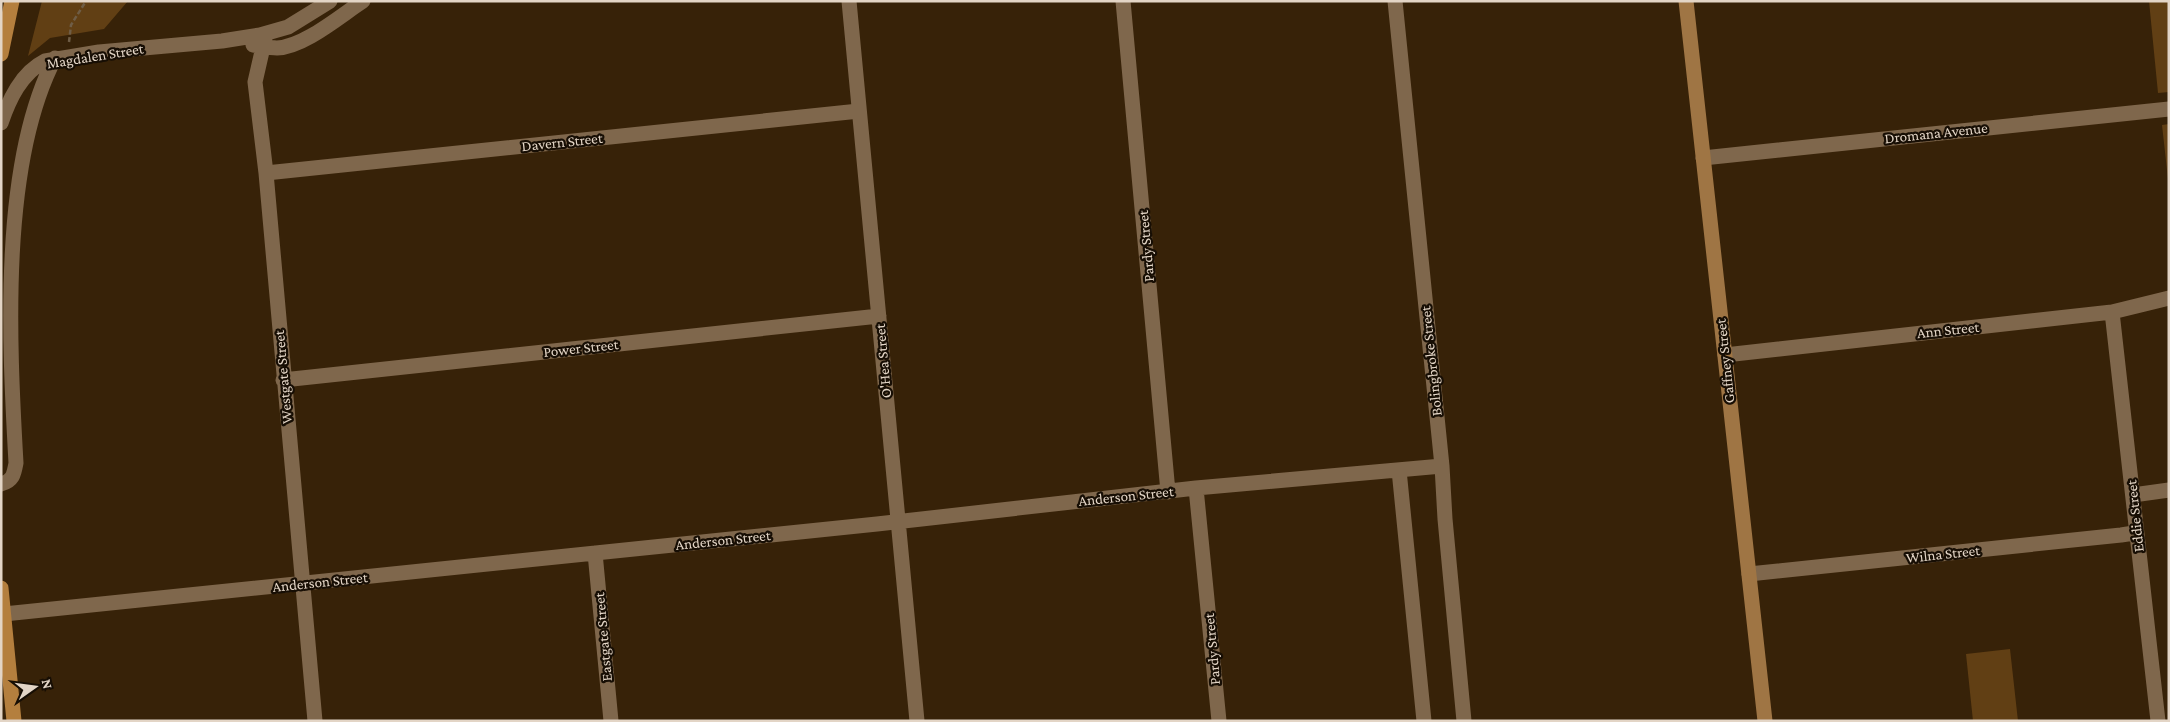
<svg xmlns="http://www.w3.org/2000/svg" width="2170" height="722" font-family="'Crimson Pro',serif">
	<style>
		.green { fill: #613f14 }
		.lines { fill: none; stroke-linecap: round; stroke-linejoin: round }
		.path { stroke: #6f5d46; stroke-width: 2.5; stroke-dasharray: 5 2.5; stroke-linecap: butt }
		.minor { stroke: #7f674c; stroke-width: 15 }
		.major { stroke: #9f7544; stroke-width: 15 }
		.highway { stroke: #b47f3e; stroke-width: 15 }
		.labels { text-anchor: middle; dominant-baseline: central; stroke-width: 4.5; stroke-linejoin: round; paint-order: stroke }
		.street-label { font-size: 15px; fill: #e3d5c6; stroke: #170e04 }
	</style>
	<rect width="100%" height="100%" fill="#372208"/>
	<path class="green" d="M 42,1 L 128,1 L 104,29 L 50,38 L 28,56 Z
		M 2149,1 L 2169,1 L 2169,92 L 2158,93 Z
		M 2169,124 L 2169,188 L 2162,125 Z
		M 2010,649 L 2018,721 L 1973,721 L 1966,654 Z"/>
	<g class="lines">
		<path class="path" d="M 69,42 L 71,25 L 86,1"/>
		<path class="minor" d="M 849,1 L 917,721
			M 1123,1 L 1168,492
			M 1395,1 L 1442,466 L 1445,519 L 1464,721
			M 266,34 L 255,82 L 266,173 L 315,721
			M 253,45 C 261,46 269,48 277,48 C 304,47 340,16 363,1
			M 1,123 C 9,100 21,73 45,61 L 99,52 L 222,41 L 260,35 L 288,27 L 330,1
			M 1703,158 L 2169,109
			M 266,173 L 859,111
			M 2112,312 L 2158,721
			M 1725,355 L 2112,312 L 2169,298
			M 283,380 L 879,316
			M 1399,470 L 1424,721
			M 1,484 C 13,481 14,474 16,463 C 9,340 0,163 55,58
			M 1196,488 L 1219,721
			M 2133,495 L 2169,490
			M 595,553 L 611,721
			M 1749,574 L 2121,535 L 2134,533 L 2136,530
			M 4,614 L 877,524 L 1196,488 L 1442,466"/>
		<path class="major" d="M 1686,1 L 1765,721"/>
		<path class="highway" d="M 1,54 L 12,1
			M 1,588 L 14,721"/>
	</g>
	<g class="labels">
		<g class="street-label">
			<text transform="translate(95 56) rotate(-9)">Magdalen Street</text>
			<text transform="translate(1936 133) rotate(-6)">Dromana Avenue</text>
			<text transform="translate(562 142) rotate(-6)">Davern Street</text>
			<text transform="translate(1146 246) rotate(-95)">Pardy Street</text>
			<text transform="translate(1948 330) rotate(-6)">Ann Street</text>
			<text transform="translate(581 348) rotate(-6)">Power Street</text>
			<text transform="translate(883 361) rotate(-95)">O'Hea Street</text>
			<text transform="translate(1431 361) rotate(-96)">Bolingbroke Street</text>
			<text transform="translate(1725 361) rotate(-96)">Gaffney Street</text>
			<text transform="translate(283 377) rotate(-95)">Westgate Street</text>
			<text transform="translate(1126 496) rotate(-6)">Anderson Street</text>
			<text transform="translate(2135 516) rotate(-96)">Eddie Street</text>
			<text transform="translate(723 540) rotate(-6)">Anderson Street</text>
			<text transform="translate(1943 554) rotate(-6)">Wilna Street</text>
			<text transform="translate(320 582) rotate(-6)">Anderson Street</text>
			<text transform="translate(603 637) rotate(-95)">Eastgate Street</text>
			<text transform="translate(1212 649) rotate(-95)">Pardy Street</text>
		</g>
	</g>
	<rect width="2170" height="722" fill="none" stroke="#e3d5c6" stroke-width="5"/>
	<g transform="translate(35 687) rotate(76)" stroke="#170e04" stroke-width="4" paint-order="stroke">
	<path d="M0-4L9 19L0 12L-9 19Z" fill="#e3d5c6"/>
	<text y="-8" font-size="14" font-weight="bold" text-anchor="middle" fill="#e3d5c6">N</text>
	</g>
</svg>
